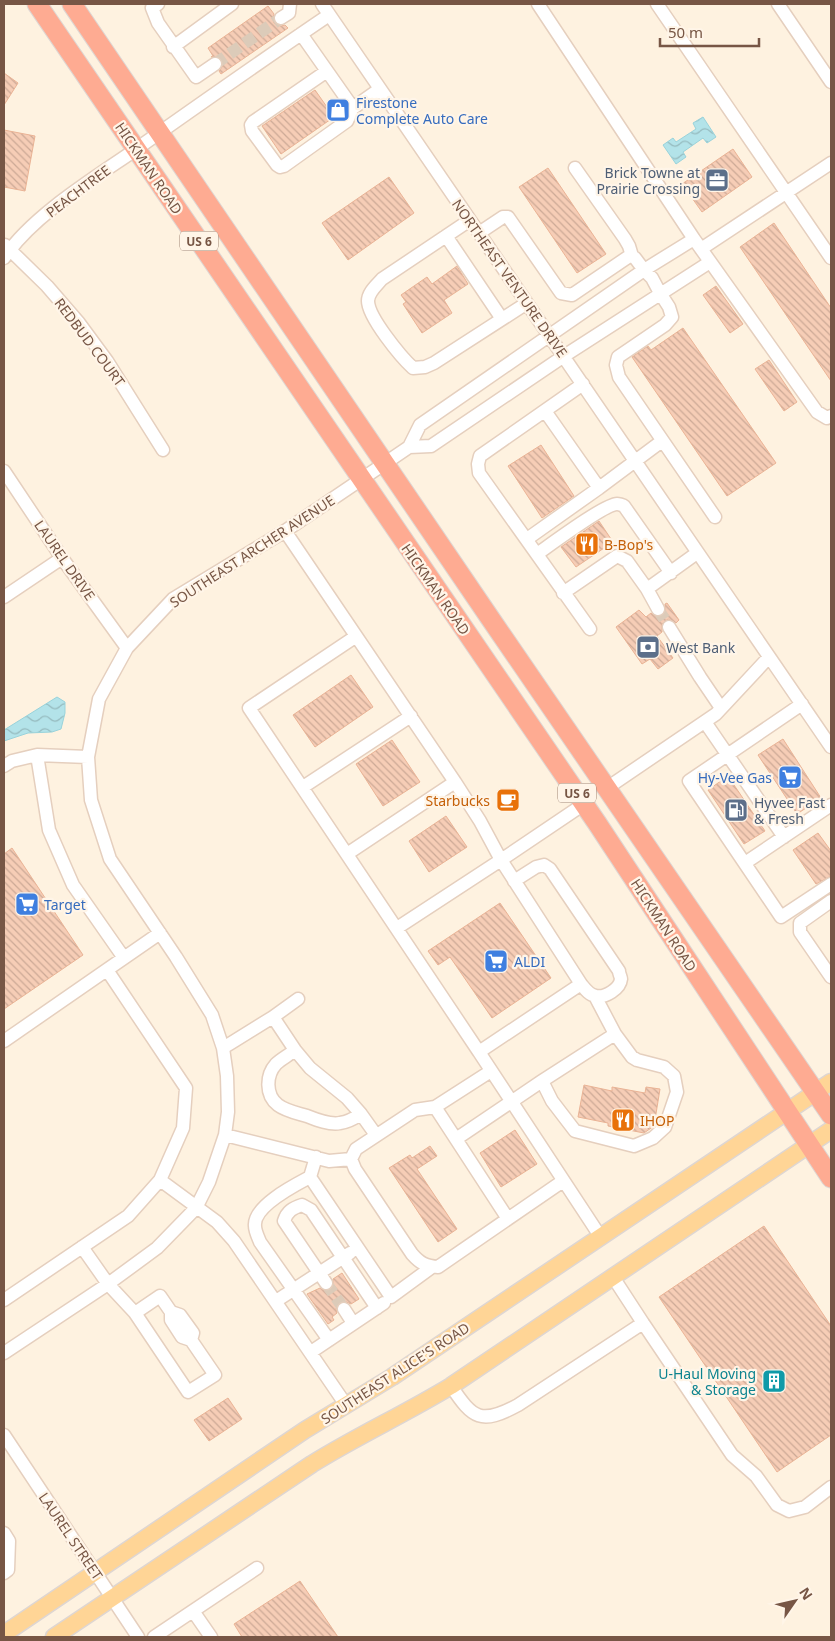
<svg xmlns="http://www.w3.org/2000/svg" width="835" height="1641" font-family="'Noto Sans',sans-serif">
	<style>
		.water { fill: url(#water-waves); stroke: #99d3db }
		.building { fill: url(#building-back-hatch); stroke: #eab395 }
		.lines { fill: none; stroke-linecap: round; stroke-linejoin: round }
		.minor-tunnel { stroke: #dccbb9; stroke-width: 12; stroke-dasharray: 12 6; stroke-linecap: butt }
		.minor-casing { stroke: #e5cfbe; stroke-width: 15 }
		.major-casing { stroke: #ded6d2; stroke-width: 19 }
		.highway-casing { stroke: #ded6d2; stroke-width: 21 }
		.minor { stroke: #fff; stroke-width: 12 }
		.major { stroke: #ffd596; stroke-width: 16 }
		.highway { stroke: #feab92; stroke-width: 19 }
		.labels { text-anchor: middle; dominant-baseline: central; stroke-width: 4.5; stroke-linejoin: round; paint-order: stroke }
		.shield { fill: #fff5e8; stroke: #a08676; stroke-width: 1 }
		.shield-label { font-size: 12px; font-weight: bold; fill: #775645 }
		.shop-label { font-size: 14px; fill: #366cbe; stroke: #fff5e8; text-anchor: start }
		.street-label { font-size: 14px; fill: #775645; stroke: #fff5e8 }
		.service-label { font-size: 14px; fill: #4e5e75; stroke: #fff5e8; text-anchor: start }
		.food-label { font-size: 14px; fill: #c56008; stroke: #fff5e8; text-anchor: start }
		.culture-label { font-size: 14px; fill: #0d838f; stroke: #fff5e8; text-anchor: end }
	</style>
	<defs>
		<pattern id="water-waves" width="16" height="10" patternUnits="userSpaceOnUse" patternTransform="scale(1.25)"><rect width="16" height="10" fill="#b3e3e9"/><path d="M0 5q4-4 8 0t8 0" fill="none" stroke="#96bbbf"/></pattern>
		<pattern id="building-back-hatch" width="6" height="6" patternUnits="userSpaceOnUse" patternTransform="scale(1.25)"><rect width="6" height="6" fill="#f6cdb6"/><path d="M-1 5l2 2M0 0l6 6M5-1l2 2" fill="none" stroke="#cca996"/></pattern>
	</defs>
	<rect width="100%" height="100%" fill="#fef2e0"/>
	<path class="water" d="M 703,117 L 716,137 L 707,143 L 703,138 L 683,152 L 686,157 L 676,164 L 663,145 L 673,138 L 676,142 L 696,129 L 693,123 Z
		M 57,697 L 65,702 L 65,713 L 61,729 L 52,732 L 28,733 L 4,741 L 4,730 Z"/>
	<path class="building" d="M 268,6 L 274,14 L 273,19 L 274,23 L 281,26 L 285,25 L 288,28 L 221,74 L 219,71 L 222,67 L 222,60 L 218,57 L 211,57 L 213,56 L 208,48 Z
		M 4,73 L 18,83 L 4,105 Z
		M 315,90 L 334,117 L 281,154 L 262,126 Z
		M 4,130 L 35,136 L 25,191 L 4,187 Z
		M 733,149 L 752,177 L 702,212 L 682,184 Z
		M 548,168 L 606,254 L 577,273 L 519,187 Z
		M 389,177 L 414,213 L 348,260 L 322,223 Z
		M 774,223 L 831,308 L 831,381 L 740,247 Z
		M 457,266 L 468,284 L 444,300 L 452,313 L 422,333 L 403,304 L 406,302 L 401,295 L 427,277 L 432,284 Z
		M 716,286 L 743,324 L 730,333 L 703,295 Z
		M 683,328 L 776,463 L 727,496 L 632,357 L 648,346 L 651,350 Z
		M 769,360 L 797,402 L 784,411 L 755,369 Z
		M 541,445 L 574,496 L 542,518 L 508,466 Z
		M 599,521 L 613,542 L 576,567 L 561,547 Z
		M 667,603 L 679,620 L 676,623 L 668,619 L 662,624 L 662,632 L 657,636 L 673,658 L 658,669 L 650,659 L 642,664 L 616,627 L 639,610 L 646,617 L 651,613 L 657,617 L 661,616 L 665,613 L 665,604 Z
		M 351,675 L 373,707 L 315,747 L 293,715 Z
		M 783,739 L 821,798 L 797,814 L 758,755 Z
		M 392,740 L 420,782 L 383,806 L 356,764 Z
		M 728,776 L 765,831 L 744,844 L 708,790 Z
		M 446,816 L 467,847 L 429,872 L 409,841 Z
		M 818,833 L 831,851 L 831,876 L 816,884 L 793,850 Z
		M 12,848 L 83,955 L 4,1009 L 4,854 Z
		M 500,903 L 551,978 L 492,1018 L 450,957 L 438,965 L 428,951 Z
		M 584,1085 L 612,1091 L 612,1087 L 645,1093 L 646,1087 L 660,1089 L 654,1126 L 644,1133 L 608,1126 L 608,1123 L 578,1117 Z
		M 515,1130 L 537,1164 L 501,1187 L 480,1153 Z
		M 430,1146 L 437,1156 L 417,1169 L 457,1229 L 438,1242 L 389,1168 L 410,1155 L 412,1158 Z
		M 764,1226 L 831,1326 L 831,1435 L 777,1472 L 659,1297 Z
		M 342,1273 L 359,1299 L 351,1304 L 344,1301 L 339,1302 L 336,1309 L 337,1313 L 332,1317 L 334,1320 L 328,1324 L 307,1294 L 320,1288 L 326,1291 L 330,1290 L 333,1286 L 333,1279 Z
		M 228,1398 L 242,1419 L 209,1441 L 194,1420 Z
		M 300,1581 L 338,1637 L 242,1637 L 234,1624 Z"/>
	<g class="lines">
		<path class="minor-tunnel" d="M 215,64 L 281,18
			M 658,609 L 669,627
			M 326,1283 L 344,1309"/>
		<g class="minor-casing">
			<path id="minor" d="M 158,4 L 152,8 L 158,23 L 196,77 L 215,64
				M 322,4 C 492,251 660,500 831,747
				M 538,4 L 694,239 L 817,412 L 827,418 L 831,416
				M 657,4 L 831,258
				M 778,4 L 831,82
				M 281,18 L 289,13 L 290,4
				M 301,34 L 353,108 L 380,89
				M 173,47 L 232,4
				M 327,71 L 253,122 L 251,125 L 252,131 L 277,165 L 280,167 L 284,166 L 347,121 L 353,108
				M 575,168 L 625,239 L 629,246 L 632,256
				M 470,220 L 382,279 C 377,285 368,292 368,301 C 368,317 401,357 413,368 L 425,367 L 434,363 L 527,303
				M 479,233 L 503,217 L 508,217 L 561,293 L 572,295 L 628,257 L 632,256 L 635,258 L 644,270 L 652,278 L 660,293 L 669,307 L 672,317 L 665,325 L 618,357 L 616,365 L 619,377 L 715,517
				M 446,236 L 502,319
				M 5,245 L 47,286 L 79,323 L 107,361 L 163,450
				M 701,249 L 831,163
				M 4,258 C 32,216 93,179 135,150 C 200,104 264,59 329,15
				M 583,384 L 480,456 L 478,464 L 479,473 L 590,629
				M 545,411 L 599,488
				M 409,447 L 420,425 L 644,270 L 694,239
				M 4,471 L 62,558 L 127,648
				M 285,531 L 455,782 L 480,821 L 501,860 L 397,928
				M 527,539 L 599,488 L 662,441
				M 537,554 C 550,545 605,504 617,504 C 618,504 623,505 624,506 L 671,573
				M 563,593 L 617,556 L 627,561 L 647,589
				M 4,597 L 62,558
				M 658,609 L 647,589 L 697,553
				M 669,627 L 700,677 L 721,708
				M 355,637 L 249,708 L 479,1052
				M 802,704 L 689,781 L 781,917 L 831,884
				M 705,722 L 784,837
				M 88,757 L 37,755 L 49,830 L 73,885 L 124,958
				M 4,766 L 12,761 L 37,755
				M 303,787 L 411,716
				M 607,788 L 716,714 L 769,657
				M 584,804 L 501,860 L 581,984 L 479,1052 L 600,1236
				M 347,854 L 455,782
				M 745,863 L 831,805
				M 514,881 L 536,867 L 544,865 L 550,869 L 619,971 C 619,974 621,977 621,979 C 620,989 605,998 596,996 C 589,995 585,989 581,984
				M 831,901 L 800,923 L 800,932 L 831,977
				M 273,1017 L 295,1050 L 310,1068 L 347,1098 L 361,1114 L 376,1135
				M 4,1041 L 160,933
				M 223,1048 L 273,1017 L 298,999
				M 295,1050 C 289,1055 281,1059 276,1064 C 266,1075 265,1095 278,1105 C 286,1111 297,1113 307,1116 C 317,1120 330,1125 340,1123 C 348,1122 355,1118 361,1114
				M 491,1071 L 435,1107 L 415,1110 L 356,1149 L 351,1159 L 355,1169 L 412,1254 C 420,1263 425,1266 438,1267 L 563,1181
				M 542,1081 L 552,1101 L 575,1131 L 634,1146 L 653,1138 L 665,1127 L 677,1092 L 674,1076 L 664,1067 L 637,1060 L 632,1057 L 615,1034 L 595,996
				M 435,1107 L 508,1219
				M 225,1135 L 329,1161 L 351,1159
				M 456,1139 L 542,1081 L 615,1034
				M 316,1157 L 310,1177 L 391,1297 L 432,1267
				M 310,1177 C 295,1185 253,1206 255,1226 C 255,1231 258,1237 260,1242 L 329,1340
				M 160,1180 L 217,1222 L 234,1241 L 346,1405
				M 82,1247 L 108,1284 L 135,1313 L 188,1392 L 215,1375 L 191,1340 L 182,1337 L 171,1320 L 171,1312 L 160,1296 L 135,1313
				M 326,1283 L 284,1221 C 287,1211 293,1208 302,1205 L 311,1210 L 377,1308
				M 4,1300 L 128,1216 L 160,1180 L 183,1128 L 186,1088 L 107,970
				M 276,1301 L 350,1253
				M 344,1309 L 353,1323
				M 171,1312 L 180,1315 L 193,1333 L 191,1340
				M 643,1323 L 732,1455 L 756,1476 L 777,1505 L 789,1511 L 805,1507 L 831,1487
				M 311,1352 L 384,1303
				M 4,1353 L 108,1284 L 157,1248 L 196,1208 L 209,1182 L 225,1135 L 228,1112 L 227,1076 L 223,1048 L 212,1015 L 176,957 L 110,859 L 91,800 L 88,757 L 99,699 L 127,648 L 173,599 L 285,531 L 409,447 L 431,446 L 564,356 L 710,262
				M 451,1386 C 473,1419 481,1425 518,1405 L 643,1323 L 613,1277
				M 4,1435 L 138,1637
				M 4,1533 L 9,1541 L 8,1570 L 4,1573
				M 193,1611 L 211,1637
				M 154,1637 L 257,1568"/>
		</g>
		<g class="major-casing">
			<path id="major" d="M 4,1634 L 305,1430 L 392,1377 L 831,1082
				M 54,1637 L 312,1464 C 357,1436 405,1414 451,1386 L 831,1130"/>
		</g>
		<g class="highway-casing">
			<path id="highway" d="M 37,4 L 597,823 L 831,1178
				M 72,4 L 492,621 L 831,1115"/>
		</g>
		<use href="#minor" class="minor"/>
		<use href="#major" class="major"/>
		<use href="#highway" class="highway"/>
	</g>
	<defs>
		<g id="shop-square" transform="scale(1.25)"><rect x="-9" y="-9" width="18" height="18" rx="4" fill="#3f7fe0" stroke="#fff5e8"/><path d="M-5-2.5h2.3a2.7 3.5 0 0 1 5.4 0H5L5.5 6h-11ZM-1.5-2.5h3a1.5 2.3 0 0 0-3 0Z" fill="#fff"/></g>
		<g id="office-square" transform="scale(1.25)"><rect x="-9" y="-9" width="18" height="18" rx="4" fill="#5c6f8a" stroke="#fff5e8"/><path d="M-6-3h4V-5.5h4V-3h4V5H-6ZM-1-4.5V-3h2v-1.5ZM-6 0V1H6V0Z" fill="#fff"/></g>
		<g id="restaurant-square" transform="scale(1.25)"><rect x="-9" y="-9" width="18" height="18" rx="4" fill="#e8710a" stroke="#fff5e8"/><path d="M-5-6h1v4h1v-4h1v4h1v-4h1v5L-1.5 .5V6h-2V.5L-5-1ZM5-6V6H3V1.5H1.5Q1.5-4 5-6Z" fill="#fff"/></g>
		<g id="bank-square" transform="scale(1.25)"><rect x="-9" y="-9" width="18" height="18" rx="4" fill="#5c6f8a" stroke="#fff5e8"/><path d="M-6-4H6V4H-6ZM0-2.3a2.3 2.3 0 1 0 0 4.6a2.3 2.3 0 1 0 0-4.6Z" fill="#fff"/></g>
		<g id="supermarket-square" transform="scale(1.25)"><rect x="-9" y="-9" width="18" height="18" rx="4" fill="#3f7fe0" stroke="#fff5e8"/><path d="M-6-5.5h2.5l.6 2H6L4.5 2H-2.5L-4.4-4H-6ZM-1.5 3.2a1.3 1.3 0 1 0 .1 0ZM3 3.2a1.3 1.3 0 1 0 .1 0Z" fill="#fff"/></g>
		<g id="cafe-square" transform="scale(1.25)"><rect x="-9" y="-9" width="18" height="18" rx="4" fill="#e8710a" stroke="#fff5e8"/><path d="M-5.5-4.5H6V0H3Q3 3.5 0 3.5H-2.5Q-5.5 3.5-5.5 0ZM3-3.2v2h1.7v-2ZM-6 4.5H4V6H-6Z" fill="#fff"/></g>
		<g id="fuel-square" transform="scale(1.25)"><rect x="-9" y="-9" width="18" height="18" rx="4" fill="#5c6f8a" stroke="#fff5e8"/><path d="M-5.5-6h7V0h2V4h1.3V-2.5L3-4.5l.8-.8L6-3V5H2.5V1h-1V6h-7ZM-4.2-4.7v3.2H.2V-4.7Z" fill="#fff"/></g>
		<g id="building-square" transform="scale(1.25)"><rect x="-9" y="-9" width="18" height="18" rx="4" fill="#0f9aa8" stroke="#fff5e8"/><path d="M-4-6H4V6H1V3H-1V6H-4ZM-2.5-4.3h1.7v1.8h-1.7ZM.8-4.3h1.7v1.8H.8ZM-2.5-1h1.7V.8h-1.7ZM.8-1h1.7V.8H.8Z" fill="#fff"/></g>
	</defs>
	<g fill-rule="evenodd">
		<use href="#shop-square" x="338" y="110"/>
		<use href="#office-square" x="717" y="180"/>
		<use href="#restaurant-square" x="587" y="544"/>
		<use href="#bank-square" x="648" y="647"/>
		<use href="#supermarket-square" x="790" y="777"/>
		<use href="#cafe-square" x="508" y="800"/>
		<use href="#fuel-square" x="736" y="810"/>
		<use href="#supermarket-square" x="27" y="904"/>
		<use href="#supermarket-square" x="496" y="961"/>
		<use href="#restaurant-square" x="623" y="1120"/>
		<use href="#building-square" x="774" y="1381"/>
	</g>
	<g class="labels">
		<g class="shield">
			<rect x="180" y="231.5" width="38" height="19" rx="4"/>
			<rect x="558" y="783.5" width="38" height="19" rx="4"/>
		</g>
		<g class="shield-label">
			<text x="199" y="241">US 6</text>
			<text x="577" y="793">US 6</text>
		</g>
		<g class="shop-label">
			<text x="356" y="102">Firestone<tspan x="356" dy="16">Complete Auto Care</tspan></text>
			<text x="772" y="777" text-anchor="end">Hy-Vee Gas</text>
			<text x="44" y="904">Target</text>
			<text x="514" y="961">ALDI</text>
		</g>
		<g class="street-label">
			<text transform="translate(149 168) rotate(56)">HICKMAN ROAD</text>
			<text transform="translate(78 191) rotate(-37)">PEACHTREE</text>
			<text transform="translate(510 278) rotate(55)">NORTHEAST VENTURE DRIVE</text>
			<text transform="translate(90 342) rotate(53)">REDBUD COURT</text>
			<text transform="translate(252 551) rotate(-33)">SOUTHEAST ARCHER AVENUE</text>
			<text transform="translate(65 560) rotate(55)">LAUREL DRIVE</text>
			<text transform="translate(436 589) rotate(55)">HICKMAN ROAD</text>
			<text transform="translate(664 925) rotate(57)">HICKMAN ROAD</text>
			<text transform="translate(395 1373) rotate(-33)">SOUTHEAST ALICE'S ROAD</text>
			<text transform="translate(71 1536) rotate(56)">LAUREL STREET</text>
		</g>
		<g class="service-label">
			<text x="700" y="172" text-anchor="end">Brick Towne at<tspan x="700" dy="16">Prairie Crossing</tspan></text>
			<text x="666" y="647">West Bank</text>
			<text x="754" y="802">Hyvee Fast<tspan x="754" dy="16">&amp; Fresh</tspan></text>
		</g>
		<g class="food-label">
			<text x="604" y="544">B-Bop's</text>
			<text x="490" y="800" text-anchor="end">Starbucks</text>
			<text x="640" y="1120">IHOP</text>
		</g>
		<g class="culture-label">
			<text x="756" y="1373">U-Haul Moving<tspan x="756" dy="16">&amp; Storage</tspan></text>
		</g>
	</g>
	<rect width="835" height="1641" fill="none" stroke="#775645" stroke-width="10"/>
	<g transform="translate(795 1601) rotate(56)" stroke="#fff5e8" stroke-width="4" paint-order="stroke">
	<path d="M0-4L9 19L0 12L-9 19Z" fill="#775645"/>
	<text y="-8" font-size="14" font-weight="bold" text-anchor="middle" fill="#775645">N</text>
	</g>
	<path d="M660 38v8h99v-8" fill="none" stroke="#775645" stroke-width="2.5"/>
	<text x="668" y="38" font-size="15" fill="#775645" stroke="#fff5e8" stroke-width="4" paint-order="stroke">50 m</text>
</svg>
